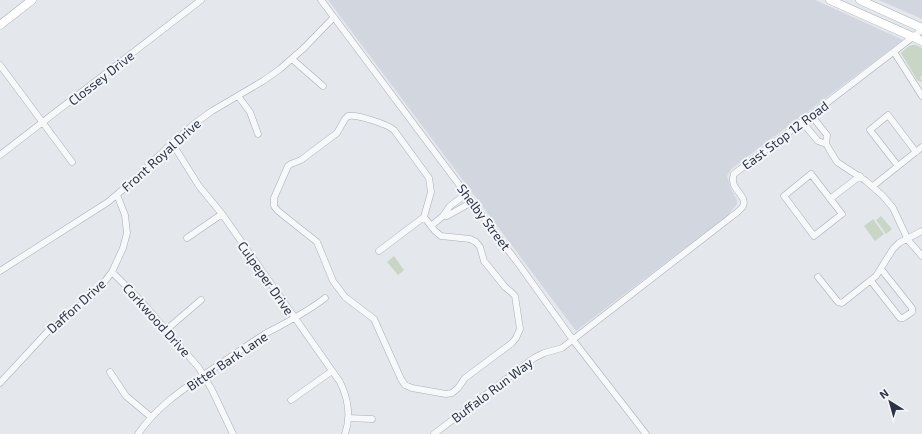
<svg xmlns="http://www.w3.org/2000/svg" width="922" height="434" font-family="'Exo 2',sans-serif">
	<style>
		.built { fill: #d2d6de }
		.green { fill: #c9d6c5 }
		.lines { fill: none; stroke-linecap: round; stroke-linejoin: round }
		.minor-casing { stroke: #a9aeb7; stroke-width: 7 }
		.major-casing { stroke: #a3abb8; stroke-width: 9 }
		.minor { stroke: #f7f8fa; stroke-width: 6 }
		.major { stroke: #fff; stroke-width: 8 }
		.labels { text-anchor: middle; dominant-baseline: central; stroke-width: 4; stroke-linejoin: round; paint-order: stroke }
		.street-label { font-size: 13px; fill: #2b3445; stroke: #f4f6f9 }
	</style>
	<rect width="100%" height="100%" fill="#e4e7ec"/>
	<path class="built" d="M 328,0 L 815,0 L 903,40 L 731,169 L 727,176 L 731,189 L 737,200 L 737,204 L 728,215 L 576,331 Z
		M 879,0 L 922,0 L 922,19 Z"/>
	<path class="green" d="M 913,45 L 916,45 L 922,48 L 922,76 L 920,77 L 922,81 L 921,82 L 917,80 L 901,53 L 909,46 Z
		M 881,216 L 892,229 L 886,234 L 876,220 Z
		M 873,219 L 884,234 L 875,241 L 864,226 Z
		M 394,256 L 404,270 L 398,275 L 387,262 Z"/>
	<g class="lines">
		<g class="minor-casing">
			<path id="minor" d="M 321,0 L 520,266 L 573,340 L 646,434
				M 894,52 L 922,96
				M 292,59 L 323,86
				M 0,65 L 72,162
				M 238,96 L 250,112 L 258,134
				M 811,115 L 827,135 L 826,144
				M 348,116 C 356,114 387,124 394,130 L 429,178 L 431,192 L 424,217 L 435,231 L 441,236 L 470,239 L 476,242 L 480,247 L 484,261 L 505,287 L 511,292 L 515,296 L 520,329 L 516,338 L 512,343 L 465,378 L 458,388 L 452,393 L 446,394 L 412,388 L 405,385 L 401,379 L 374,319 L 345,297 L 333,281 L 317,242 L 278,211 L 274,206 L 274,198 L 288,166 L 291,164 L 301,160 L 337,133 L 345,119 Z
				M 802,122 L 818,141 L 826,144 L 837,162 L 866,181 L 883,196 L 893,208 L 908,240 L 922,256
				M 172,143 L 199,186 L 222,214 L 340,382 C 348,398 351,417 345,434
				M 0,155 L 201,0
				M 898,166 L 870,130 L 888,115 L 916,152
				M 811,174 L 842,214 L 814,236 L 784,196 Z
				M 873,186 L 922,147
				M 466,194 L 450,206 L 443,216 L 447,216 L 472,202
				M 830,199 L 860,176
				M 431,226 L 443,216
				M 187,238 L 222,214
				M 379,251 L 424,217
				M 0,271 L 108,202 L 133,181 L 167,148 L 194,124 L 212,111 L 263,81 L 280,69 L 304,48 L 334,17
				M 112,272 L 141,301 L 199,368 L 212,390 L 233,434
				M 818,277 L 838,302 L 842,303 L 876,276 L 893,249 L 899,243 L 922,231
				M 871,281 L 900,318 L 903,318 L 912,312 L 912,308 L 881,269
				M 166,330 L 201,300
				M 110,372 L 126,396 L 151,417
				M 0,383 L 51,328 L 93,295 L 105,281 L 112,272 L 123,248 L 127,233 L 125,215 L 117,195
				M 291,400 L 332,371
				M 348,418 L 372,419
				M 138,434 C 158,405 185,388 214,368 C 231,357 247,345 265,334 C 285,323 306,313 325,298
				M 434,434 L 534,358 L 544,353 L 562,348 L 731,217 C 735,214 741,210 743,206 C 748,195 728,189 734,174 L 922,30"/>
		</g>
		<g class="major-casing">
			<path id="major" d="M 830,0 L 922,41
				M 860,0 L 922,28
				M 0,25 L 32,0"/>
		</g>
		<use href="#minor" class="minor"/>
		<use href="#major" class="major"/>
	</g>
	<g class="labels">
		<g class="street-label">
			<text transform="translate(101 78) rotate(-38)">Clossey Drive</text>
			<text transform="translate(785 135) rotate(-37)">East Stop 12 Road</text>
			<text transform="translate(161 155) rotate(-42)">Front Royal Drive</text>
			<text transform="translate(484 217) rotate(53)">Shelby Street</text>
			<text transform="translate(266 278) rotate(55)">Culpeper Drive</text>
			<text transform="translate(76 306) rotate(-42)">Daffon Drive</text>
			<text transform="translate(157 320) rotate(48)">Corkwood Drive</text>
			<text transform="translate(227 361) rotate(-34)">Bitter Bark Lane</text>
			<text transform="translate(492 390) rotate(-37)">Buffalo Run Way</text>
		</g>
	</g>
	<g transform="translate(890 402) rotate(323)" stroke="#f4f6f9" stroke-width="3" paint-order="stroke">
	<path d="M0-3L7 15L0 10L-7 15Z" fill="#2b3445"/>
	<text y="-6" font-size="11" font-weight="bold" text-anchor="middle" fill="#2b3445">N</text>
	</g>
</svg>
